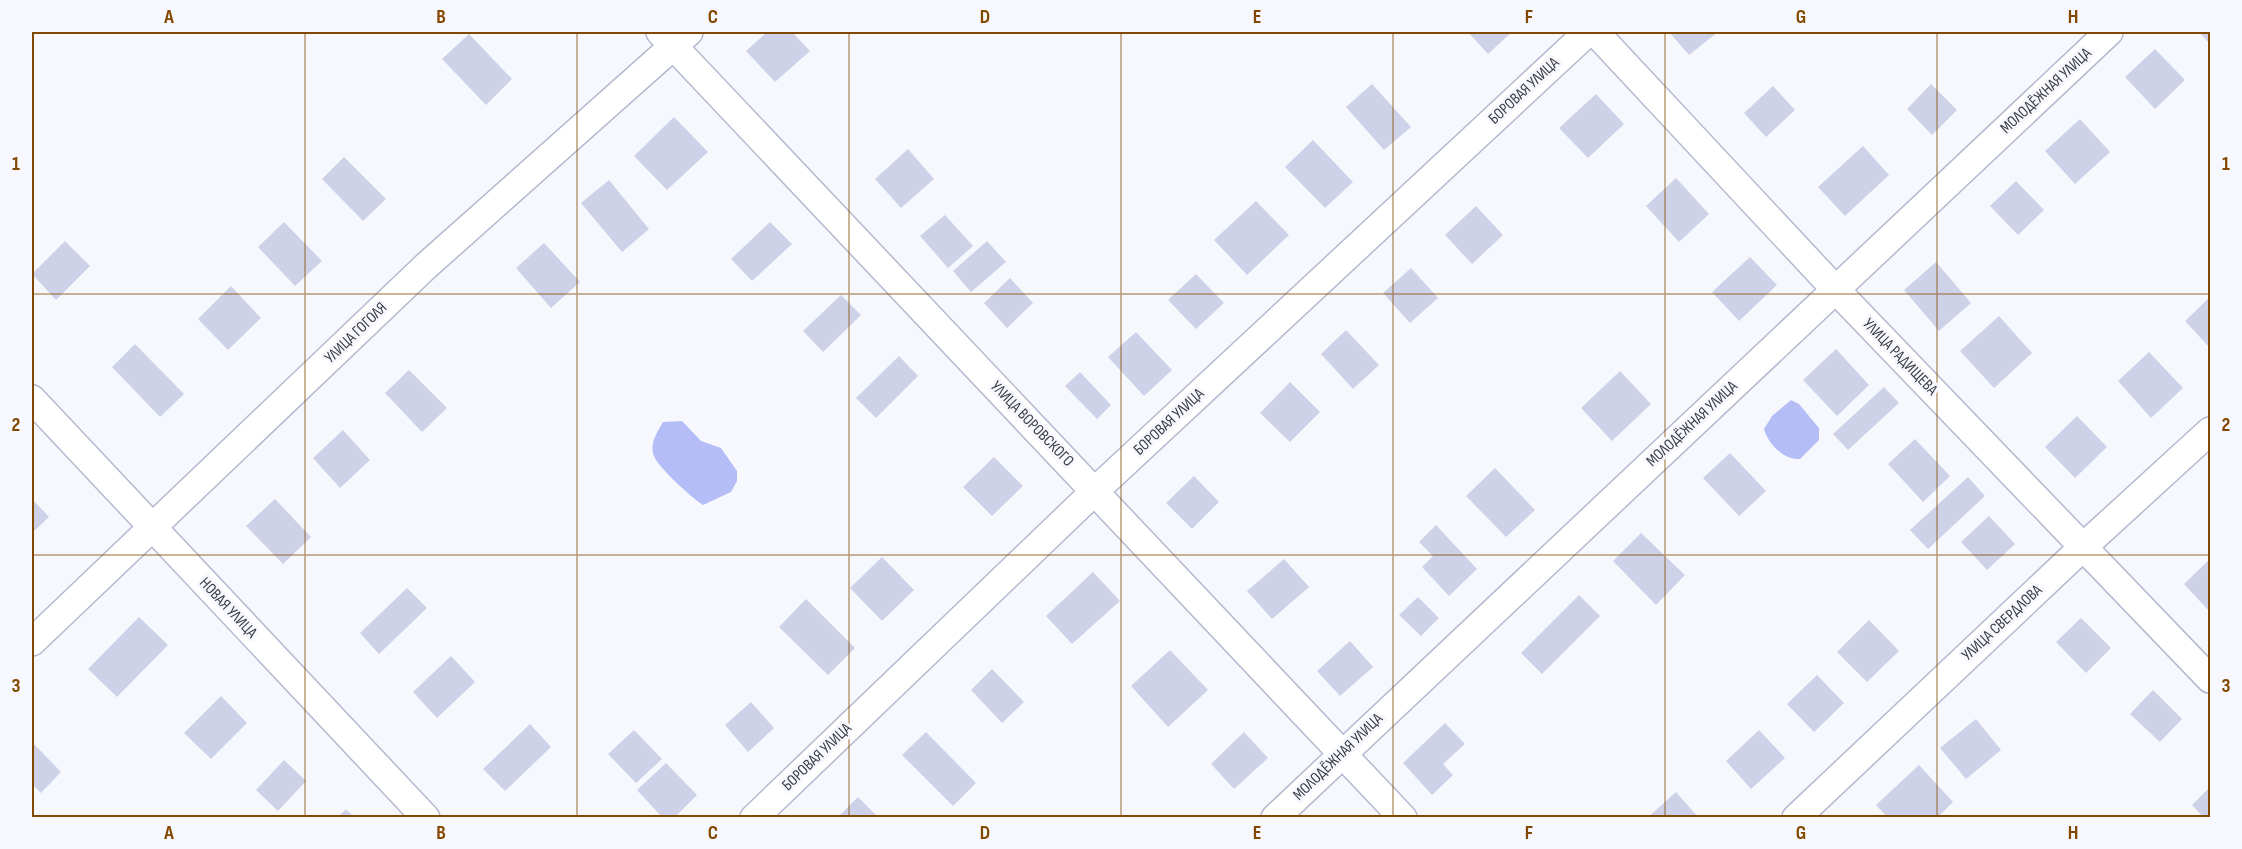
<svg xmlns="http://www.w3.org/2000/svg" width="2242" height="849" font-family="'Sofia Sans Condensed',sans-serif">
	<style>
		.water { fill: #b5bdf7 }
		.building { fill: #ced2e9 }
		.lines { fill: none; stroke-linecap: round; stroke-linejoin: round }
		.minor-casing { stroke: #b5b9d0; stroke-width: 30 }
		.minor { stroke: #fff; stroke-width: 27 }
		.grid { fill: none; stroke: #834800; stroke-width: 1.5; stroke-opacity: 0.55 }
		.labels { text-anchor: middle; dominant-baseline: central; stroke-width: 6; stroke-linejoin: round; paint-order: stroke }
		.street-label { font-size: 16px; fill: #3b3c45; stroke: #f7f8fd }
		.neatline { fill: none; stroke: #834800; stroke-width: 2 }
		.grid-label { font-size: 20px; text-anchor: middle; font-weight: bold; fill: #834800 }
	</style>
	<rect width="100%" height="100%" fill="#f7f8fd"/>
	<path class="water" d="M 1791,400 L 1799,404 L 1819,428 L 1819,440 L 1800,459 C 1784,460 1768,444 1764,429 L 1772,416 Z
		M 682,421 L 701,441 L 721,448 L 737,471 L 737,481 L 731,492 L 703,505 C 691,497 661,470 655,458 C 648,446 657,432 663,422 Z"/>
	<path class="building" d="M 767,32 L 792,32 L 810,51 L 775,82 L 746,51 Z
		M 1468,32 L 1512,32 L 1488,54 Z
		M 1669,32 L 1718,32 L 1689,55 Z
		M 2199,32 L 2210,32 L 2210,44 Z
		M 469,34 L 512,79 L 486,105 L 442,59 Z
		M 2155,49 L 2185,80 L 2155,109 L 2125,77 Z
		M 1372,84 L 1411,127 L 1384,150 L 1346,107 Z
		M 1931,84 L 1957,110 L 1932,135 L 1907,109 Z
		M 1773,86 L 1795,110 L 1766,137 L 1744,113 Z
		M 1596,94 L 1624,124 L 1588,158 L 1559,128 Z
		M 674,117 L 708,152 L 667,190 L 634,156 Z
		M 2080,119 L 2110,152 L 2075,184 L 2045,151 Z
		M 1313,140 L 1353,182 L 1325,208 L 1285,167 Z
		M 1863,146 L 1889,175 L 1845,216 L 1818,187 Z
		M 908,149 L 934,179 L 901,208 L 875,179 Z
		M 344,157 L 386,199 L 363,221 L 322,179 Z
		M 1676,178 L 1709,214 L 1679,242 L 1646,206 Z
		M 609,180 L 649,229 L 622,252 L 581,203 Z
		M 2016,181 L 2044,210 L 2018,235 L 1990,206 Z
		M 1256,201 L 1289,235 L 1247,275 L 1214,240 Z
		M 1476,206 L 1503,235 L 1472,264 L 1445,235 Z
		M 945,215 L 973,246 L 948,268 L 920,236 Z
		M 284,222 L 322,261 L 295,286 L 258,247 Z
		M 770,222 L 792,244 L 752,281 L 731,259 Z
		M 65,241 L 90,266 L 56,300 L 32,274 Z
		M 987,241 L 1006,262 L 971,292 L 953,271 Z
		M 544,243 L 580,282 L 551,308 L 516,268 Z
		M 1750,257 L 1777,285 L 1739,321 L 1712,292 Z
		M 1936,262 L 1971,303 L 1939,331 L 1904,290 Z
		M 1411,268 L 1438,298 L 1410,323 L 1383,293 Z
		M 1196,274 L 1224,303 L 1196,329 L 1168,300 Z
		M 1010,278 L 1033,303 L 1007,328 L 984,303 Z
		M 231,286 L 261,318 L 228,350 L 198,319 Z
		M 841,295 L 861,315 L 823,352 L 803,331 Z
		M 2210,297 L 2210,348 L 2185,321 Z
		M 1999,316 L 2032,353 L 1994,388 L 1960,351 Z
		M 1346,330 L 1379,365 L 1353,389 L 1321,354 Z
		M 1136,332 L 1172,370 L 1144,396 L 1108,357 Z
		M 135,344 L 184,394 L 160,417 L 112,367 Z
		M 1836,349 L 1869,385 L 1837,416 L 1803,380 Z
		M 2149,352 L 2183,388 L 2151,418 L 2118,381 Z
		M 899,356 L 918,376 L 876,418 L 856,398 Z
		M 409,370 L 447,408 L 422,432 L 385,393 Z
		M 1620,371 L 1651,404 L 1612,441 L 1581,408 Z
		M 1080,372 L 1111,405 L 1097,419 L 1065,386 Z
		M 1290,382 L 1320,412 L 1290,442 L 1260,413 Z
		M 1884,387 L 1899,403 L 1848,450 L 1833,434 Z
		M 2077,416 L 2107,447 L 2075,478 L 2045,447 Z
		M 343,430 L 370,460 L 340,488 L 313,458 Z
		M 1915,439 L 1950,476 L 1923,502 L 1888,464 Z
		M 1730,453 L 1766,491 L 1739,516 L 1703,478 Z
		M 994,457 L 1023,486 L 992,516 L 963,487 Z
		M 1495,468 L 1535,510 L 1506,537 L 1466,496 Z
		M 1194,476 L 1219,502 L 1192,529 L 1166,503 Z
		M 1968,477 L 1985,496 L 1928,549 L 1910,530 Z
		M 32,499 L 49,517 L 32,533 Z
		M 275,499 L 311,537 L 283,564 L 246,526 Z
		M 1989,516 L 2015,544 L 1987,570 L 1961,542 Z
		M 1436,525 L 1477,569 L 1449,596 L 1422,567 L 1433,556 L 1419,542 Z
		M 1641,533 L 1685,575 L 1656,605 L 1613,561 Z
		M 882,557 L 914,590 L 882,621 L 850,588 Z
		M 1284,559 L 1309,587 L 1272,619 L 1247,591 Z
		M 2210,559 L 2210,612 L 2184,584 Z
		M 1093,572 L 1120,601 L 1072,644 L 1046,616 Z
		M 407,588 L 427,608 L 379,654 L 360,633 Z
		M 1579,595 L 1600,616 L 1542,674 L 1521,653 Z
		M 1418,597 L 1439,618 L 1421,636 L 1399,615 Z
		M 806,599 L 855,648 L 828,675 L 779,627 Z
		M 139,617 L 168,645 L 117,697 L 88,669 Z
		M 2081,618 L 2111,648 L 2086,673 L 2056,642 Z
		M 1869,620 L 1899,651 L 1867,682 L 1837,652 Z
		M 1350,641 L 1373,667 L 1340,696 L 1317,671 Z
		M 1170,650 L 1208,690 L 1168,727 L 1131,686 Z
		M 451,656 L 475,682 L 437,718 L 413,692 Z
		M 992,669 L 1024,702 L 1002,723 L 971,690 Z
		M 1817,675 L 1844,703 L 1814,732 L 1787,704 Z
		M 2153,690 L 2182,719 L 2160,742 L 2130,714 Z
		M 221,696 L 247,723 L 211,759 L 184,733 Z
		M 751,702 L 774,728 L 748,752 L 725,725 Z
		M 1976,719 L 2001,750 L 1966,779 L 1940,748 Z
		M 1445,723 L 1465,744 L 1443,764 L 1453,775 L 1432,795 L 1403,763 Z
		M 530,724 L 551,747 L 505,791 L 483,769 Z
		M 634,730 L 662,759 L 636,783 L 608,754 Z
		M 1759,730 L 1785,758 L 1751,789 L 1726,761 Z
		M 926,732 L 976,783 L 953,806 L 902,755 Z
		M 1244,732 L 1268,758 L 1234,789 L 1211,764 Z
		M 32,742 L 61,772 L 41,793 L 32,784 Z
		M 284,760 L 306,781 L 278,811 L 256,790 Z
		M 666,763 L 697,795 L 674,818 L 663,818 L 637,790 Z
		M 1919,765 L 1953,802 L 1937,818 L 1888,818 L 1876,805 Z
		M 2210,787 L 2210,818 L 2204,818 L 2192,805 Z
		M 1676,792 L 1699,818 L 1647,818 Z
		M 858,797 L 879,818 L 837,818 Z
		M 346,809 L 355,818 L 337,818 Z"/>
	<g class="lines">
		<g class="minor-casing">
			<path id="minor" d="M 660,32 L 1403,818
				M 1595,32 L 1835,289 L 2210,679
				M 32,399 L 426,818
				M 32,642 L 426,266 L 689,32
				M 754,818 L 1096,490 L 1588,32
				M 1275,818 L 2109,32
				M 1796,818 L 2082,548 L 2210,431"/>
		</g>
		<use href="#minor" class="minor"/>
	</g>
	<path class="grid" d="M 305,32 L 305,818M 577,32 L 577,818M 849,32 L 849,818M 1121,32 L 1121,818M 1393,32 L 1393,818M 1665,32 L 1665,818M 1937,32 L 1937,818M 32,294 L 2210,294M 32,555 L 2210,555"/>
	<g class="labels">
		<g class="street-label">
			<text transform="translate(1524 91) rotate(-43)">БОРОВАЯ УЛИЦА</text>
			<text transform="translate(2046 91) rotate(-43)">МОЛОДЁЖНАЯ УЛИЦА</text>
			<text transform="translate(356 333) rotate(-44)">УЛИЦА ГОГОЛЯ</text>
			<text transform="translate(1900 357) rotate(46)">УЛИЦА РАДИЩЕВА</text>
			<text transform="translate(1169 422) rotate(-43)">БОРОВАЯ УЛИЦА</text>
			<text transform="translate(1032 424) rotate(46)">УЛИЦА ВОРОВСКОГО</text>
			<text transform="translate(1692 424) rotate(-43)">МОЛОДЁЖНАЯ УЛИЦА</text>
			<text transform="translate(228 608) rotate(47)">НОВАЯ УЛИЦА</text>
			<text transform="translate(2002 623) rotate(-43)">УЛИЦА СВЕРДЛОВА</text>
			<text transform="translate(817 757) rotate(-44)">БОРОВАЯ УЛИЦА</text>
			<text transform="translate(1338 757) rotate(-44)">МОЛОДЁЖНАЯ УЛИЦА</text>
		</g>
	</g>
	<rect width="2242" height="849" fill="none" stroke="#f7f8fd" stroke-width="66"/>
	<rect x="33" y="33" width="2176" height="783" class="neatline"/>
	<g class="grid-label">
		<text x="169" y="23">A</text>
		<text x="441" y="23">B</text>
		<text x="713" y="23">C</text>
		<text x="985" y="23">D</text>
		<text x="1257" y="23">E</text>
		<text x="1529" y="23">F</text>
		<text x="1801" y="23">G</text>
		<text x="2073" y="23">H</text>
		<text x="16" y="170">1</text>
		<text x="2226" y="170">1</text>
		<text x="16" y="431">2</text>
		<text x="2226" y="431">2</text>
		<text x="16" y="692">3</text>
		<text x="2226" y="692">3</text>
		<text x="169" y="839">A</text>
		<text x="441" y="839">B</text>
		<text x="713" y="839">C</text>
		<text x="985" y="839">D</text>
		<text x="1257" y="839">E</text>
		<text x="1529" y="839">F</text>
		<text x="1801" y="839">G</text>
		<text x="2073" y="839">H</text>
	</g>
</svg>
